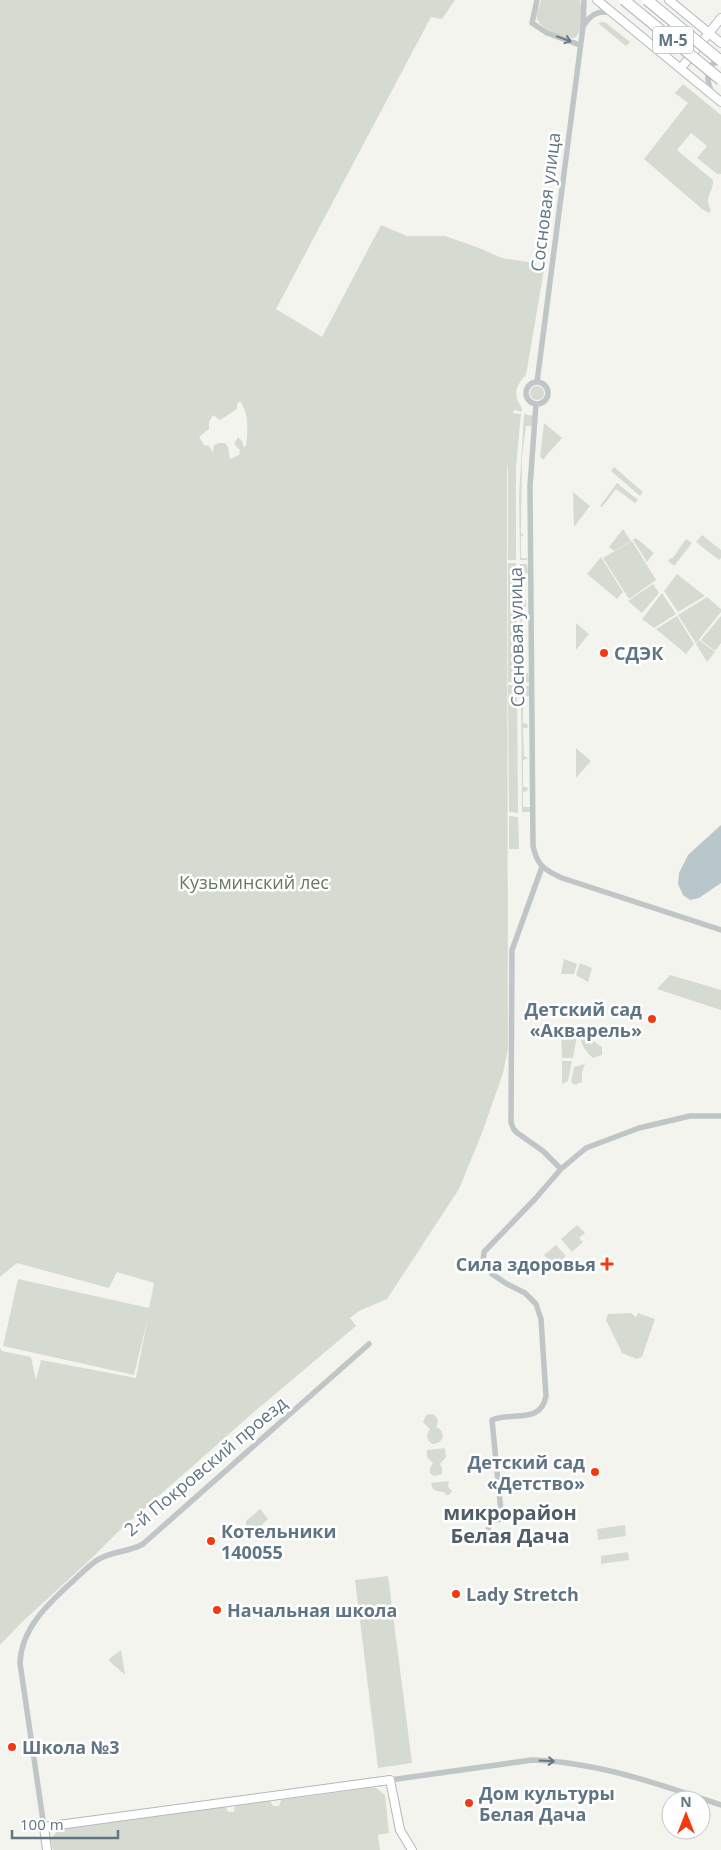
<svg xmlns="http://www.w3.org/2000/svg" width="721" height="1850" font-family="'Open Sans',sans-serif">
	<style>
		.green { fill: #d5dbd0; fill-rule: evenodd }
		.water { fill: #b9c7cb }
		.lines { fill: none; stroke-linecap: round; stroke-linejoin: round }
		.secondary-casing { stroke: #b2b8bc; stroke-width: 10 }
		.street { stroke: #c0c5c8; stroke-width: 5.5 }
		.secondary { stroke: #fff; stroke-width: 8 }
		.highway-bridge-casing { stroke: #b4b8bb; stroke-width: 12; stroke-linecap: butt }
		.highway-bridge { stroke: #fff; stroke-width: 10 }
		.oneway { stroke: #657986 }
		.poi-dot { fill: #f23911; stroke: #fff; stroke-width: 2 }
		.labels { text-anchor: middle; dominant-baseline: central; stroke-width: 5; stroke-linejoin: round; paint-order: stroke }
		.shield { fill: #fff; stroke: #909ea8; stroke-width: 1 }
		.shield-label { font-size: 16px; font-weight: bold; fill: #607583 }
		.street-label { font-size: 18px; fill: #607583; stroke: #fff }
		.poi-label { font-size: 18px; font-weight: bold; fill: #607583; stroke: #fff; text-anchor: start }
		.park-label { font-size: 18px; fill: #66795f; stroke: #fff }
		.quarter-label { font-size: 20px; font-weight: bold; fill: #4f5e67; stroke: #fff }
	</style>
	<rect width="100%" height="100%" fill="#f4f4ef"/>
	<path class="green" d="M 0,0 L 455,0 L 442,19 L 431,17 L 276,309 L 322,337 L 381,225 L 407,236 L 445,236 L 479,248 L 502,258 L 536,263 L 536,270 L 544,270 L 526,375 C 519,382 513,391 518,401 C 520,405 522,406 522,412 L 514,410 L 513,413 L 521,414 L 516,468 L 516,560 L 508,560 L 508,461 L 507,473 L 508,1049 L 503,1073 L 482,1133 L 459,1189 L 387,1299 L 359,1311 L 350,1318 L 356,1326 L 254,1412 L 120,1530 L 94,1556 L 20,1624 L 0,1645 L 0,1348 L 2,1351 L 31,1357 L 36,1380 L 41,1360 L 136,1378 L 148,1317 L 134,1375 L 3,1346 L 18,1279 L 149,1308 L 154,1283 L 117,1272 L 109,1288 L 17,1263 L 0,1277 ZM 240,401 C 249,414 248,430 246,445 L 244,448 L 242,441 L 238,437 L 234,444 L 240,450 L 239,455 L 230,459 L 228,447 L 225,443 L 219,443 L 214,445 L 213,452 L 208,445 L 205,446 L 199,437 L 209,429 L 209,422 L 213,415 L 220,420 L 237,409 L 237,404 Z
		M 541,0 L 580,0 C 582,10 583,31 575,38 C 564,38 542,31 537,19 C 535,14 540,6 541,0 Z
		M 602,22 L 606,23 L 630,42 L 626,46 L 598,23 Z
		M 683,84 L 721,115 L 721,174 L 717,174 L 697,158 L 707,146 L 691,133 L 677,150 L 713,180 C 714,193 703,196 711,210 L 709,213 L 702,209 L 644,159 L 688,103 L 675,93 Z
		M530 393a7 7 0 1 1 14 0a7 7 0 1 1-14 0Z
		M 524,414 L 533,416 L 532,426 L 526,426 L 522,457 L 521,533 L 524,535 L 521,537 L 521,558 L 527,558 L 527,560 L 520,560 L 519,495 Z
		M 544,423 L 562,438 L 545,457 L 544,460 L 540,457 Z
		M 614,467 L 643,492 L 640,496 L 611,471 Z
		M 617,483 L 638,500 L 635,503 L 616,489 L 602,507 L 600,506 Z
		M 573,492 L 590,506 L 574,527 Z
		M 623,529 L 631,541 L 614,551 L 609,547 Z
		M 702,535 L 721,550 L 721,558 L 719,560 L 696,542 Z
		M 636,538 L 654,553 L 647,562 L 633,540 Z
		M 686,539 L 692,543 L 674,566 L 668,561 L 670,558 L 672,559 Z
		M 632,541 L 656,580 L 629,599 L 603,558 Z
		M 601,557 L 623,592 L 617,599 L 587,574 Z
		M 508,563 L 516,563 L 517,682 L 508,682 Z
		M 520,564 L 527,564 L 528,573 L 521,574 L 522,599 L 526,600 L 526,607 L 522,607 L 522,633 L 527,635 L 522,637 L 523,673 L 528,673 L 529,682 L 521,682 Z
		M 677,574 L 705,596 L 678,612 L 664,591 Z
		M 653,584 L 659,593 L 642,613 L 628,601 Z
		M 662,593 L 676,614 L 654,628 L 642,619 Z
		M 707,597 L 721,609 L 721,612 L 696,643 L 678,615 Z
		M 677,616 L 694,644 L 686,654 L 656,629 Z
		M 721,616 L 721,643 L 715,651 L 701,640 Z
		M 576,623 L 589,634 L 576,650 Z
		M 699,640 L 715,652 L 707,662 L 696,644 Z
		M 508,685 L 517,686 L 518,813 L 509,812 Z
		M 521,686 L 529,686 L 529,696 L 523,696 L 523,723 L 527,724 L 528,726 L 527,728 L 523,728 L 524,756 L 528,758 L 523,760 L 523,787 L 527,787 L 528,789 L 527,791 L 523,792 L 523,807 L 530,807 L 530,812 L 522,812 Z
		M 576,748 L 591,761 L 576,778 Z
		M 509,816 L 518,817 L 519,849 L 509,849 Z
		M 564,959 L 577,964 L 574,974 L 561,974 Z
		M 580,963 L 592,968 L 588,982 L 576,975 Z
		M 670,975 L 721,990 L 721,1010 L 657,989 Z
		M 561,1030 L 578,1030 L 573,1058 L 562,1058 Z
		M 581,1032 L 602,1047 L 602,1055 L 593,1058 C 585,1051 579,1043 581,1032 Z
		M 562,1061 L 572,1061 L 568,1081 L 562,1084 Z
		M 585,1064 L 582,1072 L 582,1082 L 575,1085 L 571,1082 L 574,1067 Z
		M 577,1225 L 585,1233 L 579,1238 L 583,1242 L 572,1252 L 561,1239 Z
		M 556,1245 L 566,1256 L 554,1266 L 544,1255 Z
		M 631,1313 L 636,1317 L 638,1313 L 655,1319 L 642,1357 L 637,1359 L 622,1353 L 606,1320 L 608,1314 Z
		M 432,1414 C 439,1417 439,1422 436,1427 C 447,1432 444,1444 432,1444 L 428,1440 L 427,1434 L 430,1429 L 423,1422 L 426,1415 Z
		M 445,1448 L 446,1457 L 440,1464 L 442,1467 L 442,1474 L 434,1476 L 430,1473 L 430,1468 L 433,1463 L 427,1457 L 427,1450 Z
		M 449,1481 L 448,1487 L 452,1491 L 449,1495 L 446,1495 L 444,1492 L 436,1491 L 433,1489 L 431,1483 Z
		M 260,1509 L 268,1519 L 253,1533 L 246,1525 L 246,1521 Z
		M 625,1525 L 626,1536 L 598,1540 L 597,1529 Z
		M 628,1552 L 629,1560 L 601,1564 L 601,1556 Z
		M 388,1576 L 412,1763 L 378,1768 L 355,1580 Z
		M 121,1650 L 125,1675 L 108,1660 Z
		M 370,1788 L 376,1788 L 385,1795 L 389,1833 L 378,1835 L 380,1850 L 53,1850 L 51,1839 L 58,1830 L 226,1807 L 228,1812 L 234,1812 L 235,1806 L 270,1801 L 273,1806 L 279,1806 L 281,1800 Z"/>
	<path class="water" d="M 721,825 L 721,883 L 699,898 L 690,900 L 683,895 L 678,884 L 679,873 L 688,855 Z"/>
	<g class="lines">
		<g class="secondary-casing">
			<path id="secondary" d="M 597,0 L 721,102
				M 669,0 L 721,43
				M 681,68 L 721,18
				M 47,1850 L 44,1827 L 390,1780 L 400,1830 L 412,1850"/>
		</g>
		<path class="street" d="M 537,0 L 532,23 L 547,33 L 580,45
			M 584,25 C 591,14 599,10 612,13
			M 713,94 C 706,82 705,67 719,59
			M 537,382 L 583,27 L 584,0
			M526 393a11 11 0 1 1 22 0a11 11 0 1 1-22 0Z
			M 536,404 L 530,486 L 533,846 C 537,865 544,870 562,878 L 721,930
			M 542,867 L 512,950 L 511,1122 L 513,1128 L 516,1132 L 543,1151 L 561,1169
			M 488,1537 L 489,1521 L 501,1519 L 501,1512 L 492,1420 C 511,1411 541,1425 546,1396 L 541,1319 L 536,1304 L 525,1293 L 507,1284 L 492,1274 L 483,1262 L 484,1252 L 535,1199 L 561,1169 L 586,1148 L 639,1128 L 690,1116 L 721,1116
			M 390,1780 L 532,1760 C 597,1762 659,1784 721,1805
			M 44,1827 L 20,1663 C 21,1628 49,1603 73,1581 C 81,1574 90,1564 99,1559 C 113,1551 129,1552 143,1544 L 369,1344"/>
		<use href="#secondary" class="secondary"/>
		<g class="highway-bridge-casing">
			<path id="highway-bridge" d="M 624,0 L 721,80
				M 647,0 L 721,61"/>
		</g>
		<use href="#highway-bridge" class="highway-bridge"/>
	</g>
	<defs><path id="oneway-shaft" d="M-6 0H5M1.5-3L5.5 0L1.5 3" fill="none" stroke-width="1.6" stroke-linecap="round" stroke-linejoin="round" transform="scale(1.25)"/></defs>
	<g class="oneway">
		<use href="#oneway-shaft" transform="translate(564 39) rotate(20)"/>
		<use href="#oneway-shaft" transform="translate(547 1761) rotate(3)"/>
	</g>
	<g class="poi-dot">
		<circle cx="604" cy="653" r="5"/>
		<circle cx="652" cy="1019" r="5"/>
		<path d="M604.5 1256.5h5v5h5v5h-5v5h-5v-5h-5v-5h5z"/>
		<circle cx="595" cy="1472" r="5"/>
		<circle cx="211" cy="1541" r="5"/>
		<circle cx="456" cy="1594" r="5"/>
		<circle cx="217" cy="1610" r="5"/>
		<circle cx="12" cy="1747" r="5"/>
		<circle cx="469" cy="1803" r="5"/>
	</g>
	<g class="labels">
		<rect class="shield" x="653" y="26.5" width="40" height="27" rx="4"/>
		<g class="shield-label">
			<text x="673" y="40">М-5</text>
		</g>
		<g class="street-label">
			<text transform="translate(545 202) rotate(-83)">Сосновая улица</text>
			<text transform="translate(516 637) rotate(-91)">Сосновая улица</text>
			<text transform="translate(205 1466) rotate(-40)">2-й Покровский проезд</text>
		</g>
		<g class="poi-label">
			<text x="614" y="653">СДЭК</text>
			<text x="642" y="1009" text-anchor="end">Детский сад<tspan x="642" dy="21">«Акварель»</tspan></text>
			<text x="596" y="1264" text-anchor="end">Сила здоровья</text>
			<text x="585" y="1462" text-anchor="end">Детский сад<tspan x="585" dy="21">«Детство»</tspan></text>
			<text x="221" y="1531">Котельники<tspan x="221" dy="21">140055</tspan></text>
			<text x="466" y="1594">Lady Stretch</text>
			<text x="227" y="1610">Начальная школа</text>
			<text x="22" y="1747">Школа №3</text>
			<text x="479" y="1793">Дом культуры<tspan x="479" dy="21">Белая Дача</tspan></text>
		</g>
		<g class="park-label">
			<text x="254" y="882">Кузьминский лес</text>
		</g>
		<g class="quarter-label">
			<text x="510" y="1512">микрорайон<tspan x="510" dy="23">Белая Дача</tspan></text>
		</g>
	</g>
	<g transform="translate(686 1815)"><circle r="24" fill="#ffffff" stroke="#bfc8cd"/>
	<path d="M0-4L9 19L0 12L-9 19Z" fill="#f23911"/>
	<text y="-8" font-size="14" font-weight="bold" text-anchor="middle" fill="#607583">N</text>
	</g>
	<path d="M12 1830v8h106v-8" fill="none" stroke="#607583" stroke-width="2.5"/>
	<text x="20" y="1830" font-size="15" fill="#607583" stroke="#ffffff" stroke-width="4" paint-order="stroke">100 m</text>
</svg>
